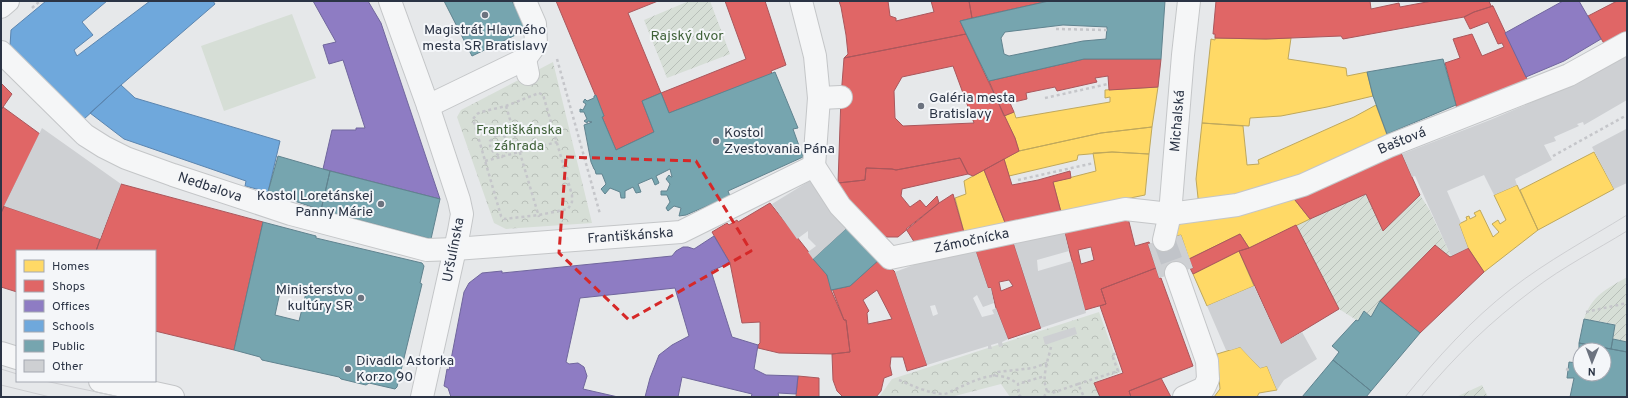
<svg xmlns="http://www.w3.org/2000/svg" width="1628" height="398" font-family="Overpass,sans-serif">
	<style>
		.grass { fill: #d6ded6 }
		.forest { fill: url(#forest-crowns) }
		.garden { fill: url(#garden-furrows) }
		.homes { fill: #ffd966; stroke: #bfa85c }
		.shops { fill: #e06666; stroke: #aa575c; fill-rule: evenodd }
		.offices { fill: #8e7cc3; stroke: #70669d }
		.schools { fill: #6fa8dc; stroke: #5b85af }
		.public { fill: #76a5af; stroke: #60838f; fill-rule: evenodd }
		.building { fill: #ced0d3; fill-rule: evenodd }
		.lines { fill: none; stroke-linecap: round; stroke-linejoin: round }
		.street-tunnel { stroke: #c1c4c9; stroke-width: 22; stroke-dasharray: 22 11; stroke-linecap: butt }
		.street-casing { stroke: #c4c6c8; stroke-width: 24 }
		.path { stroke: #c5c6ca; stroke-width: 2.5; stroke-dasharray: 3 3; stroke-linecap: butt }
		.street { stroke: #f5f6f7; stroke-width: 22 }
		.tram { stroke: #cecfd2; stroke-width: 1 }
		.marked { fill: none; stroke: #d62828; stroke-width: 3; stroke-dasharray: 8 5; stroke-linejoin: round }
		.poi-dot { fill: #6c737f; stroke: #f4f6f9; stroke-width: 1.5 }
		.labels { text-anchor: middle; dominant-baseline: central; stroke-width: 4; stroke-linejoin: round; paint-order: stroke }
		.poi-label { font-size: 14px; fill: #2b3445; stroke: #f4f6f9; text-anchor: start }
		.park-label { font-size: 14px; fill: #3f6138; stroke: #f4f6f9 }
		.street-label { font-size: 14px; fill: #2b3445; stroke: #f4f6f9 }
	</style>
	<defs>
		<pattern id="forest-crowns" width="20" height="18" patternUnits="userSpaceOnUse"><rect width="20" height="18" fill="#d6ded6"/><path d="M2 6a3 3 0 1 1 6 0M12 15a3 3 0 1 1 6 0" fill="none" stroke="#b8bfb9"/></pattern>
		<pattern id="garden-furrows" width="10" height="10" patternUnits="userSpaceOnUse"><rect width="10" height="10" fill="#d6ded6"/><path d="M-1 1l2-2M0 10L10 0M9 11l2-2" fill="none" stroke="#b8bfb9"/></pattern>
	</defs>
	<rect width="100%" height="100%" fill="#e6e8ea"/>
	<path class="grass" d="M 292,14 L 316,78 L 224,111 L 201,46 Z"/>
	<path class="forest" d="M 553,62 L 592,223 L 506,229 L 494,223 L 457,117 L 461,110 Z
		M 1099,312 L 1121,372 L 1095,382 L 1100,397 L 1010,397 L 1001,384 L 951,397 L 879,397 L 892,379 Z"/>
	<path class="garden" d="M 689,1 L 710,1 L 730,54 L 667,78 L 644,20 Z
		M 1366,194 L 1383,231 L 1420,195 L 1429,209 L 1451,256 L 1450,257 L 1435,246 L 1380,301 L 1371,317 L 1364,311 L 1358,321 L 1339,309 L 1296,225 Z
		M 1627,277 L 1627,342 L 1613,339 L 1615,324 L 1584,319 C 1592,295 1607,289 1627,277 Z
		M 1482,385 L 1488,397 L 1456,397 Z"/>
	<path class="homes" d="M 1215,38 L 1266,39 L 1291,38 L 1288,59 L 1346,68 L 1347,76 L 1367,72 L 1373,96 L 1327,107 L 1281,116 L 1250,118 L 1249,126 L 1202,123 L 1211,39 L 1215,40 Z
		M 1158,87 L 1152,127 L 1101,133 L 1019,151 L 1015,138 L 1004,116 L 1014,112 L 1016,118 L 1110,102 L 1110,97 L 1105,98 L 1105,90 Z
		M 1376,105 L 1387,135 L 1342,161 L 1199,207 L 1196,179 L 1202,123 L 1243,126 L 1247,165 L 1259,164 L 1258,160 L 1354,117 Z
		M 1152,127 L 1149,154 L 1112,152 L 1078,155 L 1077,160 L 1009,176 L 1004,159 L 1019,151 L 1101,133 Z
		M 1112,152 L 1149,154 L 1145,195 L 1061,212 L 1053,182 L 1096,171 L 1093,153 Z
		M 1594,152 L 1614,189 L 1538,230 L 1520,190 Z
		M 984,170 L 1006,225 L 965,236 L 955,198 L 966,194 L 964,181 Z
		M 1517,185 L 1538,230 L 1484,272 L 1468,248 L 1459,224 L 1467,220 L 1466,217 L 1469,216 L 1470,219 L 1476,216 L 1474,213 L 1480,210 L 1493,237 L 1499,232 L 1492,224 L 1498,220 L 1500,224 L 1506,220 L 1494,195 Z
		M 1291,195 L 1310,219 L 1249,248 L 1240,234 L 1189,259 L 1181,235 L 1173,237 L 1175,226 L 1195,218 Z
		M 1239,251 L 1254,286 L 1207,306 L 1193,274 Z
		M 1240,347 L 1260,368 L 1267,366 L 1277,390 L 1259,393 L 1257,397 L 1214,397 L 1220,389 L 1217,354 Z"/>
	<path class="shops" d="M 556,1 L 658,1 L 628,13 L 661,93 L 642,101 L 654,132 L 616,150 L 602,117 L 604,116 Z
		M 725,1 L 765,1 L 786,65 L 771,71 L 772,74 L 669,113 L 661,93 L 746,59 Z
		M 839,1 L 888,1 L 890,16 L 896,18 L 896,21 L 934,12 L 931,1 L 969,1 L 972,18 L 960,21 L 966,34 L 844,58 L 848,54 L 846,35 L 841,7 Z
		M 969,1 L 1049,1 L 972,18 Z
		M 1216,1 L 1370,1 L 1371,9 L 1399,3 L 1400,7 L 1432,1 L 1489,1 L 1491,6 L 1493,6 L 1474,12 L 1464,17 L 1343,39 L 1341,36 L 1266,39 L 1215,38 L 1215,34 L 1213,34 Z
		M 1617,1 L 1627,1 L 1627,35 L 1606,47 L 1588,16 Z
		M 1493,6 L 1528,81 L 1457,109 L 1445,63 L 1460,58 L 1453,39 L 1472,34 L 1482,56 L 1504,47 L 1502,43 L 1498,44 L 1488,22 L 1470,29 L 1464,17 L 1474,12 Z
		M 966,34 L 1015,138 L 1019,151 L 973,176 L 968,174 L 960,158 L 896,170 L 892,169 L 866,168 L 865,180 L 838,183 L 841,97 L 844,58 ZM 953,66 L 974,123 L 903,126 L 895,118 L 894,91 L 902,77 Z
		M 1084,59 L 1161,59 L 1158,87 L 1109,90 L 1108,76 L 1095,78 L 1097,82 L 1057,91 L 1055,87 L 1026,93 L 1027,99 L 1010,103 L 1014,112 L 1004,116 L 989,81 Z
		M 1,83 L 12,94 L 1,110 Z
		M 3,107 L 40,134 L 1,213 L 1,110 Z
		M 1400,150 L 1420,195 L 1383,231 L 1366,194 L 1310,219 L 1295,200 Z
		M 960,158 L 968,174 L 902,189 L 901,196 L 910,207 L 920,200 L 926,207 L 937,196 L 939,203 L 898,237 L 883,237 L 842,197 L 838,183 L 865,180 L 866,168 L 892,169 L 896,170 Z
		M 1004,159 L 1012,185 L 1038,180 L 1070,171 L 1071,178 L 1053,182 L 1061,212 L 1006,225 L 984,170 Z
		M 121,184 L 263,222 L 234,350 L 155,331 L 155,251 L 96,251 Z
		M 953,194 L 965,236 L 918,248 L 906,229 L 939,203 Z
		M 770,203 L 827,275 L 844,320 L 846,320 L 850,352 L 832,354 L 779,353 L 758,348 L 758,345 L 760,343 L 760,322 L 742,323 L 730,263 L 712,232 L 727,223 L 729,225 L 737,220 L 738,222 Z
		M 4,206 L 100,239 L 96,251 L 17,251 L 17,292 L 1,287 L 1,213 Z
		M 1128,218 L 1135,246 L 1149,242 L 1150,244 L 1148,244 L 1156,268 L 1101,289 L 1106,304 L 1085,310 L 1064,230 ZM 1091,247 L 1094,260 L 1081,264 L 1078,250 Z
		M 1296,225 L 1339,309 L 1281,344 L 1239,251 L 1249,248 Z
		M 1240,234 L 1249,248 L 1239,251 L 1193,274 L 1190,268 L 1193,268 L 1189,259 Z
		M 1013,241 L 1041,328 L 1008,339 L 996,308 L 991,288 L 988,288 L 975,249 ZM 1009,280 L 1013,286 L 1001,291 L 999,282 Z
		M 1435,245 L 1450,257 L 1468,248 L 1484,272 L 1420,333 L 1380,301 Z
		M 881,258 L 895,272 L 927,365 L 907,371 L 903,357 L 891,357 L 890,366 L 892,375 L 884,378 L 881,391 L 876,397 L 843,397 L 837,391 L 833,380 L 832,354 L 850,352 L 846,320 L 844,320 L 831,290 L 850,286 ZM 877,290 L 892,319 L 868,324 L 867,313 L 869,311 L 863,300 Z
		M 1156,268 L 1159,278 L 1161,278 L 1193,366 L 1129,391 L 1131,397 L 1100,397 L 1094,383 L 1123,373 L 1100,306 L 1106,304 L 1101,289 Z
		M 798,376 L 819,378 L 819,397 L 796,397 Z
		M 1161,378 L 1171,397 L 1131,397 L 1129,391 Z"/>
	<path class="offices" d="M 313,1 L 368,1 L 381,23 L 440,199 L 323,169 L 332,130 L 356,130 L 356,128 L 365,128 L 343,60 L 329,64 L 323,45 L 336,42 Z
		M 1563,1 L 1579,1 L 1601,39 L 1564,61 L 1526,77 L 1505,33 Z
		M 714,236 L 730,263 L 711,271 L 732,337 L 758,345 L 754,369 L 766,375 L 798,376 L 796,394 L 778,393 L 779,397 L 751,397 L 752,394 L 682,377 L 678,397 L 645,397 L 650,378 L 659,355 L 672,345 L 689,336 L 675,288 L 580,298 L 566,362 L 569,364 L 578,363 L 584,367 L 587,376 L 583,389 L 618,397 L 451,397 L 448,388 L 444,386 L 447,369 L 449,370 L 464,292 L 469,283 L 482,273 L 502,271 L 502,273 L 672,256 L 676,251 L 683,247 L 688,247 L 694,249 Z"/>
	<path class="schools" d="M 46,1 L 107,1 L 82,22 L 93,35 L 74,50 L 77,56 L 150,1 L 213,1 L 215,4 L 121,85 L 83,120 L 10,46 L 11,30 Z
		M 121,85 L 135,98 L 280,141 L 268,192 L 245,186 L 246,181 L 124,139 L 90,113 Z"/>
	<path class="public" d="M 444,1 L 512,1 L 526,30 L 472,56 Z
		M 1049,1 L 1165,1 L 1161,59 L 1084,59 L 989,81 L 960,21 ZM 1063,25 L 1107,27 L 1106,39 L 1083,41 L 1009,56 L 1004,54 L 1001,38 L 1005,32 Z
		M 1443,59 L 1456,105 L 1387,134 L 1373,96 L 1367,72 Z
		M 775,72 L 798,128 L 793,129 L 803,157 L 728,191 L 730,196 L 686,215 L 679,216 L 681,208 L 674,206 L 668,211 L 666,208 L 670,202 L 667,195 L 661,195 L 661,191 L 667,191 L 670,184 L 666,179 L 669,175 L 671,177 L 672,177 L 670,169 L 656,176 L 659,183 L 655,185 L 652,178 L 638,184 L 641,192 L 636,193 L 633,187 L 625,191 L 625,198 L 621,198 L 620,192 L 610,188 L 605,194 L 601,189 L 606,184 L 602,174 L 596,174 L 595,170 L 594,169 L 591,162 L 584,125 L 592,122 L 588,121 L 587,123 L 584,121 L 587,119 L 584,112 L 580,112 L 580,109 L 583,110 L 586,104 L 583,102 L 585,99 L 587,101 L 594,98 L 594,96 L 596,95 L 604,116 L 602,117 L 616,150 L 654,132 L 642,101 L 661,93 L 669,113 Z
		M 278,156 L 330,171 L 321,210 L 268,192 Z
		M 330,171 L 440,199 L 431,239 L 321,210 Z
		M 263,222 L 316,236 L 316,238 L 422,263 L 424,266 L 420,283 L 422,284 L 397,387 L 395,389 L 369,383 L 366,385 L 341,379 L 339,377 L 262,360 L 260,357 L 234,350 ZM 282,283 L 307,289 L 299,321 L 275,315 Z
		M 850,225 L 881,258 L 850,286 L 831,290 L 827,275 L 813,259 Z
		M 1380,301 L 1420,333 L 1371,391 L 1333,360 L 1339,352 L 1332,346 L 1356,320 L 1358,321 L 1364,311 L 1371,317 Z
		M 1584,319 L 1615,325 L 1611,349 L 1579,343 Z
		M 1613,339 L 1627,342 L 1627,352 L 1611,349 Z
		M 1579,343 L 1627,352 L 1627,397 L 1570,397 L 1574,378 L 1567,378 L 1569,362 L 1577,363 L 1580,348 L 1579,348 ZM 1580,350 L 1604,350 L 1604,374 L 1580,374 Z
		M 1333,360 L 1371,391 L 1366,397 L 1302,397 Z"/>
	<path class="building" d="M 1627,53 L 1627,100 L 1584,125 L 1583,122 L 1577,124 L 1579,126 L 1554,137 L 1556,141 L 1544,145 L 1552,160 L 1515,179 L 1517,185 L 1494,195 L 1484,175 L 1447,191 L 1461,223 L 1459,224 L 1468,248 L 1451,256 L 1415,176 L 1412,177 L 1402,154 L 1490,120 L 1528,104 L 1564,87 Z
		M 42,128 L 121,184 L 100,239 L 4,206 Z
		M 1626,129 L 1627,183 L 1614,189 L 1592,147 Z
		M 811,180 L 850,225 L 813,259 L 808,252 L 816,246 L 808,238 L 808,231 L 797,239 L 772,204 Z
		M 1064,230 L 1069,251 L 1037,260 L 1038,271 L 1072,261 L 1086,313 L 1041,328 L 1013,241 Z
		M 1181,235 L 1193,268 L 1159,278 L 1148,244 Z
		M 975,249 L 988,288 L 991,288 L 994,303 L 983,307 L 977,295 L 973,298 L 982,317 L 994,314 L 992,310 L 996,308 L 1008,339 L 1002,342 L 1003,346 L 999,347 L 998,343 L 991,345 L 992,349 L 988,349 L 988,346 L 927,365 L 895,272 L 932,258 ZM 935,305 L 938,314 L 933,316 L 930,306 Z
		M 1254,286 L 1281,344 L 1302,332 L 1317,359 L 1284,380 L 1277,390 L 1267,366 L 1260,368 L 1240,347 L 1231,350 L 1226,350 L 1207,306 Z
		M 1075,327 L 1077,334 L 1045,345 L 1043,337 Z"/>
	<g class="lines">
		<path class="street-tunnel" d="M 1164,240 L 1176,273"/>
		<g class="street-casing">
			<g id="street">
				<path d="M 390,1 L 428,106 L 459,200 L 462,214 L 459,231 L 422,397"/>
				<path d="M 801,1 L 815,56 L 819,98 L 814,166"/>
				<path d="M 1,7 L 8,1"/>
				<path id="s1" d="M 1,52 L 85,135 L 104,147 L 126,158 L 173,175 L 291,214 L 427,250 L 455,249 L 681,232 L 814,166"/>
				<path d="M 525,59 L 536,44 L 535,24 L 525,1"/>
				<path d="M 819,98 L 841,97"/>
				<path d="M 428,106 L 525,59 L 528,74"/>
				<path id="s2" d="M 814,166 L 840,206 L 890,258 L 1125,209 L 1170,214 L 1237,205 L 1303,185 L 1389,146 L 1569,75 L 1627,43"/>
				<path id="s3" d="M 1164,240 L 1170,214 L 1183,55 L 1189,1"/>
				<path d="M 1176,273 L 1207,361 L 1208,379 L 1204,388 L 1184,397"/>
				<path d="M 1,353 L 17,358"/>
				<path d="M 100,381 L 173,397"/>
			</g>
		</g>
		<path class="path" d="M 32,8 L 40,1
			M 1056,29 L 1107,30
			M 557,59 L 600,214
			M 539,93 L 543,95 L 544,98 L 572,195 L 572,202 L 568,209 L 539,215 L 504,219 L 501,216 L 473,119 L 477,114 L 481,112 L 506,106 Z
			M 1045,98 L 1108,84
			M 506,106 L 539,217
			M 497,135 L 504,136 L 509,141 L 509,148 L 502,157 C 495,153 489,151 490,141 Z
			M 1553,156 L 1627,115
			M 485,161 L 557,142
			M 1018,180 L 1094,163
			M 1586,312 L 1627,303
			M 1566,369 L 1569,370
			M 993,376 L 998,372 L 1033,368 L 1047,363
			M 899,380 C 913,386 928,393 943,394 C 948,394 953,390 958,388 C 979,379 997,368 1018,384
			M 1078,384 L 1118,371 L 1112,355 L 1117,353
			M 1047,391 L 1052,393 L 1078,384 L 1084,397
			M 1047,391 C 1041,378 1048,360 1051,347
			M 1021,397 L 1019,395 L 1018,384 L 1045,376
			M 1044,397 L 1047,391"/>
		<use href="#street" class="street"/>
		<path class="tram" d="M 1,369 L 17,374
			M 45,381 L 120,397
			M 1,385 L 50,397
			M 1405,397 C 1437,358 1471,320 1511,289 C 1547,261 1588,239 1627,215
			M 1421,397 C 1456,355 1490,322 1534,289 C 1563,267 1596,250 1627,231"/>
	</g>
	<path class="marked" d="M 566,157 L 696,161 L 751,251 L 629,320 L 559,253 Z"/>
	<g class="poi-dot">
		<circle cx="485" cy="15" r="4"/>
		<circle cx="921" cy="106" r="4"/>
		<circle cx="716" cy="141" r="4"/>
		<circle cx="381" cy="204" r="4"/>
		<circle cx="361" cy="298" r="4"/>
		<circle cx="348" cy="369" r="4"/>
	</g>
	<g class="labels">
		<g class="poi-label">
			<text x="485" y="30" text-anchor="middle">Magistrát Hlavného<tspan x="485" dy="16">mesta SR Bratislavy</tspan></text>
			<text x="929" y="98">Galéria mesta<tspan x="929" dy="16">Bratislavy</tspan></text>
			<text x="724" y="133">Kostol<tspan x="724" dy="16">Zvestovania Pána</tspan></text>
			<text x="373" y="196" text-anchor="end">Kostol Loretánskej<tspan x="373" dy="16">Panny Márie</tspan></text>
			<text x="353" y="290" text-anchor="end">Ministerstvo<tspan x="353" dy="16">kultúry SR</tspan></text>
			<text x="356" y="361">Divadlo Astorka<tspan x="356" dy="16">Korzo ´90</tspan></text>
		</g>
		<g class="park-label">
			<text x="687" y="36">Rajský dvor</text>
			<text x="519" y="130">Františkánska<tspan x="519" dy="16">záhrada</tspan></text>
		</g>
		<g class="street-label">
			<text stroke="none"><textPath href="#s3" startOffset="120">Michalská</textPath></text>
			<text stroke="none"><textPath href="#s2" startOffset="650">Baštová</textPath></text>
			<text stroke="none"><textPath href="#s1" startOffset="254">Nedbalova</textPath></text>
			<text stroke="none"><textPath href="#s1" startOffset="684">Františkánska</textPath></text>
			<text stroke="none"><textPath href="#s2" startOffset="203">Zámočnícka</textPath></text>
			<text transform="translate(454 250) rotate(-79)">Uršulínska</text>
		</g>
	</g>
	<rect width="1628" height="398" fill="none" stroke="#2b3445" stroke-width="4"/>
	<rect x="16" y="250" width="140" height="132" fill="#f4f6f9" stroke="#a4a8b1"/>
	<rect x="24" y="260" width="20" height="12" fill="#ffd966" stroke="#a4a8b1"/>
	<text x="52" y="270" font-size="12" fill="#2b3445">Homes</text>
	<rect x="24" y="280" width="20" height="12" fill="#e06666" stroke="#a4a8b1"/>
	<text x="52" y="290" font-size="12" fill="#2b3445">Shops</text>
	<rect x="24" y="300" width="20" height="12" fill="#8e7cc3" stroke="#a4a8b1"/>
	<text x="52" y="310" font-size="12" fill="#2b3445">Offices</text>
	<rect x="24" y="320" width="20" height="12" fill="#6fa8dc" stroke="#a4a8b1"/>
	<text x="52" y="330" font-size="12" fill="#2b3445">Schools</text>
	<rect x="24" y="340" width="20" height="12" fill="#76a5af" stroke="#a4a8b1"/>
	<text x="52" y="350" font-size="12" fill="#2b3445">Public</text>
	<rect x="24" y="360" width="20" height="12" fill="#ced0d3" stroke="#a4a8b1"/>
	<text x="52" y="370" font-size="12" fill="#2b3445">Other</text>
	<g transform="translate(1592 362) rotate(181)"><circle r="19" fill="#f4f6f9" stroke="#a4a8b1"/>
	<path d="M0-3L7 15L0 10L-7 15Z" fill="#6c737f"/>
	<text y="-6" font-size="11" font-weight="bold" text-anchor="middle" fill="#2b3445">N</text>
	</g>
</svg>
